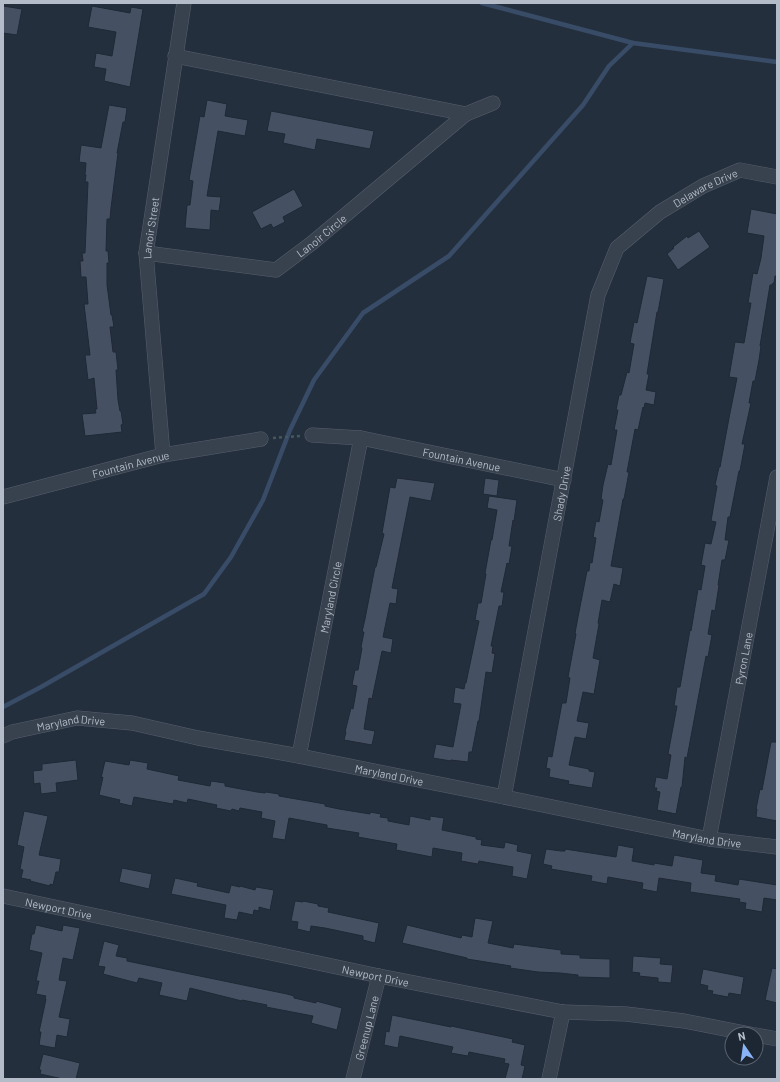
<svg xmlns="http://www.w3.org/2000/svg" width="780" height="1082" font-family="Barlow,sans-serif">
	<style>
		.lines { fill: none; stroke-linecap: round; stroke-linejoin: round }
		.stream { stroke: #394c67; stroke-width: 4.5 }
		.building { fill: #455162; stroke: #1f2835 }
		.minor-casing { stroke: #565f6c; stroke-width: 15 }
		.path { stroke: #44595c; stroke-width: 2.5; stroke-dasharray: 3 3; stroke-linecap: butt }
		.minor { stroke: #38414e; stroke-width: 14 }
		.labels { text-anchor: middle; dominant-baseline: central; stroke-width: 3.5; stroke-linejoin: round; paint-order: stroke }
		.street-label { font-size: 11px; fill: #b4bcc9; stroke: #1d2633 }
	</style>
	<rect width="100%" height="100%" fill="#242f3e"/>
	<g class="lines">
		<path class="stream" d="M 482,3 L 633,43 L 777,62
			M 3,707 L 41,687 L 204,594 L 231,557 L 263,500 L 290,430 L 314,380 L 363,313 L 449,256 L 583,105 L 609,66 L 633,43"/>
	</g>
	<path class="building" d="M 3,6 L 22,9 L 17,35 L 3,33 Z
		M 92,6 L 130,13 L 131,7 L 143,9 L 130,87 L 104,81 L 106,69 L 94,67 L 96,53 L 112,56 L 116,32 L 88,27 Z
		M 207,100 L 227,104 L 225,116 L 248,120 L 245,136 L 218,131 L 207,196 L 221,197 L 219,211 L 211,210 L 210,230 L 185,228 L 187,205 L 190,205 L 193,181 L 189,180 L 200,116 L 204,117 Z
		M 109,105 L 127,108 L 125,122 L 123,122 L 117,153 L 118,153 L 111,208 L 110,219 L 107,219 L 106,251 L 108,251 L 109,263 L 107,263 L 107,285 L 111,315 L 112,315 L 114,327 L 110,327 L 113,352 L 116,352 L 118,370 L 116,370 L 118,400 L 120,411 L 121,411 L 123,424 L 121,425 L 122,432 L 85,436 L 82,414 L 96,413 L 95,409 L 97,409 L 94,378 L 88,380 L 85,355 L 90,355 L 84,304 L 88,304 L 86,277 L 81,277 L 80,261 L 83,261 L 82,253 L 85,253 L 88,182 L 85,182 L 86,175 L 85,175 L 86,163 L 79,162 L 81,145 L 101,148 Z
		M 271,111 L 374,131 L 370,149 L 317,139 L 315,150 L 283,143 L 285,134 L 267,131 Z
		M 294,189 L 303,206 L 283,217 L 285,222 L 273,228 L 271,224 L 261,229 L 252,212 Z
		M 751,209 L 777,214 L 777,276 L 775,276 L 774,283 L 773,283 L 772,285 L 770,285 L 760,346 L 761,346 L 759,360 L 755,381 L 753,381 L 749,403 L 751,403 L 742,444 L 745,444 L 740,471 L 739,471 L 730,517 L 728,517 L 725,540 L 729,540 L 725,560 L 722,560 L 718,585 L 719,585 L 715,611 L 712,610 L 708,634 L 712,635 L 708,657 L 706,656 L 687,758 L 685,757 L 682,787 L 681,787 L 676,814 L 657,810 L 660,792 L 656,791 L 657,788 L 654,788 L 656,777 L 667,779 L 671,755 L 668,754 L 677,706 L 674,706 L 677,687 L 680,687 L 690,630 L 691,631 L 698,589 L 701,590 L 705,566 L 701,565 L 705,543 L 711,544 L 716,522 L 711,521 L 717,486 L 715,485 L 719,467 L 720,467 L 729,418 L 737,378 L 729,377 L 735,342 L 744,343 L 751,303 L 748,303 L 753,273 L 757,274 L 761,258 L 764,236 L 747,233 Z
		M 699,231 L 710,247 L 678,270 L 667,254 L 674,248 L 673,247 L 687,236 L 688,238 Z
		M 647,276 L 664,279 L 658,312 L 657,312 L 647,374 L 649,374 L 646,390 L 656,392 L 654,405 L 645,403 L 644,408 L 643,407 L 638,430 L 635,429 L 627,472 L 629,472 L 624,499 L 623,499 L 611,566 L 623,568 L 620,586 L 614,584 L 610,602 L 602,600 L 598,623 L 599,624 L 593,658 L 600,660 L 594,694 L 583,692 L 577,721 L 589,723 L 586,739 L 575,737 L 569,765 L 589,769 L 589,771 L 595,772 L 592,788 L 568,784 L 569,781 L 549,777 L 550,769 L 546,768 L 548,756 L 552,757 L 562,703 L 566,703 L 570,678 L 568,677 L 576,634 L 575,633 L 578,617 L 587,571 L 589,571 L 590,562 L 592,563 L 596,538 L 593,537 L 596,521 L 599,522 L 603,500 L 601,499 L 603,485 L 608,464 L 611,465 L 617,430 L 614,430 L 618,410 L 616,410 L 619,395 L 621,395 L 627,372 L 629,373 L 634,344 L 630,343 L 634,322 L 637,323 Z
		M 397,478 L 435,483 L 431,501 L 410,497 L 392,588 L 398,589 L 396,604 L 390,603 L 383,637 L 393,639 L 391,653 L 382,651 L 372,699 L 369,698 L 364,729 L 375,731 L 372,745 L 344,740 L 346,732 L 345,732 L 351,708 L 353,709 L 357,686 L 352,685 L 355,670 L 358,670 L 362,648 L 361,647 L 364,632 L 362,632 L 365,619 L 375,567 L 376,567 L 384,534 L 382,533 L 390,487 L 395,488 Z
		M 485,478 L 499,480 L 497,496 L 483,494 Z
		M 489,496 L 517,500 L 514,521 L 513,520 L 509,546 L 512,546 L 509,564 L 507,563 L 501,592 L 504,592 L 502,606 L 499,606 L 491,646 L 493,646 L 492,653 L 495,654 L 492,673 L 486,672 L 479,721 L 478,721 L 472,752 L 469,752 L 468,762 L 451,760 L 451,761 L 433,758 L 436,744 L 453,747 L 461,704 L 453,703 L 455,687 L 464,689 L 465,683 L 466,683 L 479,621 L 475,620 L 478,603 L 481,603 L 486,574 L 485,573 L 491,540 L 492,540 L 497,510 L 487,508 Z
		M 771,742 L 777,742 L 777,821 L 756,817 L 757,809 L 756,809 L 760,789 L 762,790 Z
		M 76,760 L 78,780 L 56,783 L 57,792 L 41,794 L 40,783 L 34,784 L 33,771 L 42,770 L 42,764 Z
		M 130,760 L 148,763 L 147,769 L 179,776 L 178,780 L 210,786 L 211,781 L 225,783 L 225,786 L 257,792 L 265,793 L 266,792 L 279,794 L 279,796 L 325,804 L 325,806 L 339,809 L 370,814 L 370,812 L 381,814 L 380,817 L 388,818 L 388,821 L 409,825 L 410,816 L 430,820 L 430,816 L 444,818 L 442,830 L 476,837 L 476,839 L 482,840 L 481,845 L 504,848 L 505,842 L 518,845 L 517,851 L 532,854 L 527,879 L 512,876 L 513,867 L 479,861 L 478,864 L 461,861 L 462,853 L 433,848 L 432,857 L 396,850 L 397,844 L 358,837 L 359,833 L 327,828 L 327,825 L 289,818 L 285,840 L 272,838 L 275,821 L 261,818 L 262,812 L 240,808 L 239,811 L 232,809 L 231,811 L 216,808 L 217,805 L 188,799 L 187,803 L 174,800 L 173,804 L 134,797 L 132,806 L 119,803 L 120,800 L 99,795 L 103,777 L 101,778 L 105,761 L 129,765 Z
		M 24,811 L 48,816 L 39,855 L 61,859 L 59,872 L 56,872 L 53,885 L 50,884 L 50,886 L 30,881 L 31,880 L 21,878 L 23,870 L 20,869 L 24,847 L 17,845 Z
		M 618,845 L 634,848 L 632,861 L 654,865 L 654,863 L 672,866 L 674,855 L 703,860 L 701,873 L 716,875 L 715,881 L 738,885 L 739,879 L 777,885 L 777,900 L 764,898 L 762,912 L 745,909 L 746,903 L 739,902 L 740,899 L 690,892 L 691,883 L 659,878 L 657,892 L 642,889 L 643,883 L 608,877 L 607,884 L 591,881 L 592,876 L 551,869 L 552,866 L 543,864 L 546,849 L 561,851 L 565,851 L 565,849 L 616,857 Z
		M 122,868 L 152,874 L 149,889 L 119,882 Z
		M 175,878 L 198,883 L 197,886 L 229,893 L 231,885 L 240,887 L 240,886 L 255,890 L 256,887 L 274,890 L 270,910 L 259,907 L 259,911 L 254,910 L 253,915 L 239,912 L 237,920 L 224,918 L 226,905 L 171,894 Z
		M 295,901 L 303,902 L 303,901 L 318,904 L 318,906 L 329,908 L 328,912 L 379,923 L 375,943 L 363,940 L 363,936 L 325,928 L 311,926 L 310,932 L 297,929 L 298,922 L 291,921 Z
		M 475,918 L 493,921 L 488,943 L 513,948 L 514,944 L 561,950 L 561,954 L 580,955 L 580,958 L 610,959 L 610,978 L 578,977 L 578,975 L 560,973 L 538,972 L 510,968 L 511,966 L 467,959 L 467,958 L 402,943 L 407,925 L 461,938 L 462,935 L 472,937 Z
		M 36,925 L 62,931 L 63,925 L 80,928 L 73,960 L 63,958 L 59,980 L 67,981 L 59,1017 L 70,1019 L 67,1037 L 57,1035 L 55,1048 L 39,1045 L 41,1032 L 39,1032 L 46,999 L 45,998 L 46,996 L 36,994 L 39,981 L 36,981 L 42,953 L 29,950 L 32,934 L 34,934 Z
		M 104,941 L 119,945 L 116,956 L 127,958 L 127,961 L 287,994 L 294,996 L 294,998 L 316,1003 L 316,1001 L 342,1008 L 337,1030 L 311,1023 L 313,1016 L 266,1007 L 267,1005 L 242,1000 L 242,1001 L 190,988 L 187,1001 L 159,995 L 162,983 L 139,978 L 137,983 L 103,974 L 105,967 L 98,966 Z
		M 633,956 L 661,958 L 660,964 L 673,965 L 671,983 L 658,982 L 658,978 L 639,976 L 640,973 L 632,972 Z
		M 772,968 L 777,969 L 777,1003 L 765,1000 Z
		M 703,969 L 744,977 L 741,995 L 729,993 L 728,997 L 712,994 L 713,991 L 707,990 L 708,986 L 700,984 Z
		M 392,1015 L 451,1027 L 451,1026 L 513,1039 L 512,1042 L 525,1045 L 521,1065 L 525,1066 L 522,1079 L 505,1079 L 509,1064 L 504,1063 L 505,1059 L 469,1052 L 468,1056 L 451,1053 L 453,1047 L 400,1036 L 398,1048 L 384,1045 L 386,1031 L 389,1032 Z
		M 43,1054 L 80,1063 L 76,1079 L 63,1079 L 40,1074 L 41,1070 L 39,1070 Z"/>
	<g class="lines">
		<g class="minor-casing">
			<g id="minor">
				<path d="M 175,56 L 466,114 L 493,103"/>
				<path id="s1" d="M 146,253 L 276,270 L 312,243 L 466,114"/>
				<path id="s2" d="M 312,435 L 361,438 L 564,480"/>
				<path id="s3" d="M 163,455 L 146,253 L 184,3"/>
				<path id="s4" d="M 3,497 L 163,455 L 261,439"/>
				<path id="s5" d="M 3,736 L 12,732 L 77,718 L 132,723 L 198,738 L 299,756 L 504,797 L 709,839 L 777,847"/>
				<path id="s6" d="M 299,756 L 361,438"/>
				<path id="s7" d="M 504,797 L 598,295 L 617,248 L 660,212 L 703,186 L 740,170 L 777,177"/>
				<path id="s8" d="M 709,839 L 777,477"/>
				<path id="s9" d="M 3,896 L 379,976 L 563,1012 L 626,1014 L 684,1021 L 750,1034"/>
				<path d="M 756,1035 L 777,1039"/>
				<path id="s10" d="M 353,1079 L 379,976"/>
				<path d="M 549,1079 L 563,1012"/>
			</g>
		</g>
		<path class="path" d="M 273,438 L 300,436"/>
		<use href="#minor" class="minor"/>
	</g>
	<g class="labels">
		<g class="street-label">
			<text stroke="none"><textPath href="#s7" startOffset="669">Delaware Drive</textPath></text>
			<text stroke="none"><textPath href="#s3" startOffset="228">Lanoir Street</textPath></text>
			<text stroke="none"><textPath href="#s1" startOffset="188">Lanoir Circle</textPath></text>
			<text stroke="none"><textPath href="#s2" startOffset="152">Fountain Avenue</textPath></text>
			<text stroke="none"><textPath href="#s4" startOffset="132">Fountain Avenue</textPath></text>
			<text stroke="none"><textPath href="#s7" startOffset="309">Shady Drive</textPath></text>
			<text stroke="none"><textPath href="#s6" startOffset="162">Maryland Circle</textPath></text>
			<text stroke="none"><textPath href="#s8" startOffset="184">Pyron Lane</textPath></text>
			<text stroke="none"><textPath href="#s5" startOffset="70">Maryland Drive</textPath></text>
			<text stroke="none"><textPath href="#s5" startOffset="394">Maryland Drive</textPath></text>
			<text stroke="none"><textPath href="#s5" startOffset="718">Maryland Drive</textPath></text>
			<text stroke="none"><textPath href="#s9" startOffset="57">Newport Drive</textPath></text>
			<text stroke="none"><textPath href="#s9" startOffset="381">Newport Drive</textPath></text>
			<text stroke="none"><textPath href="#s10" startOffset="53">Greenup Lane</textPath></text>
		</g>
	</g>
	<rect width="780" height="1082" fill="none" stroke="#b4bcc9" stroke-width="8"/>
	<g transform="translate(744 1046) rotate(347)"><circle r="19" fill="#1d2633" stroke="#59626f"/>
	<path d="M0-3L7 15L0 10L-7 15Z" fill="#8ab4f8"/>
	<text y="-6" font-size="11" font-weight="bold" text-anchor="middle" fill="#b4bcc9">N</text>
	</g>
</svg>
